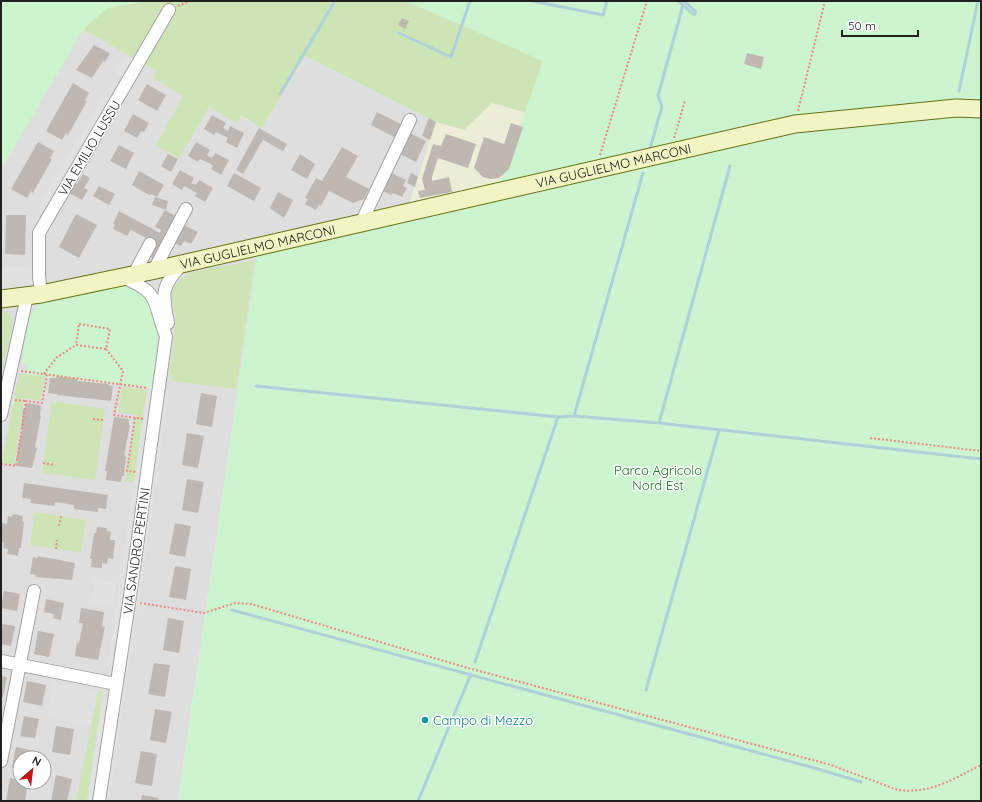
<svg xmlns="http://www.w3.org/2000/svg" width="982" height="802" font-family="Quicksand,sans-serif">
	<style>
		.residential { fill: #dfdede; fill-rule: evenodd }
		.farmland { fill: #ebedd7 }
		.grass { fill: #cde5b5 }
		.park { fill: #ccf5cf }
		.parking { fill: #e1e1e1 }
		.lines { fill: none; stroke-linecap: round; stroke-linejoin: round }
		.stream { stroke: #aed0d9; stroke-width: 3 }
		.building { fill: #beb7b2 }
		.street-casing { stroke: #a2a2a2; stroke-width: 14 }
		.secondary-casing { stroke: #667011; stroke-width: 19 }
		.path { stroke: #ec897e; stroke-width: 2; stroke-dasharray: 2 2; stroke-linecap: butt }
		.street { stroke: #fff; stroke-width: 12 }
		.secondary { stroke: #f2f4c4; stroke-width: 17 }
		.culture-dot { fill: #0f9aa8; stroke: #fff; stroke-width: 1.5 }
		.labels { text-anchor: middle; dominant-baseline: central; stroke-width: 3; stroke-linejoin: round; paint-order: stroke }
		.street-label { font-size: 13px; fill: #212121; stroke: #fff }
		.park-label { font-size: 13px; fill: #18771f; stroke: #fff }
		.culture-label { font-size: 13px; fill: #0d838f; stroke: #fff; text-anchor: start }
	</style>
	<rect width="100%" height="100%" fill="#f1eee9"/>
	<path class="residential" d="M 83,30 L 262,128 L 305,56 L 436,122 L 404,223 L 257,260 L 178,801 L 1,801 L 1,169 ZM 20,758 L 44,758 L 44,782 L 20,782 Z"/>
	<path class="farmland" d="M 492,103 L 603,135 L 591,168 L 409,204 L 436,122 L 464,130 Z"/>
	<path class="grass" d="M 1,1 L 728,1 L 603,135 L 492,103 L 464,130 L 436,122 L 305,56 L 262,128 L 241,116 L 237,123 L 209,107 L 179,158 L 156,145 L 183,96 L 153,78 L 157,71 L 83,30 L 1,169 Z
		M 255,260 L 236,389 L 171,381 L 172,378 L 169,377 L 176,319 L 171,296 L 176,284 L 188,273 Z
		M 1,308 L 10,314 L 13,323 L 1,374 Z
		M 19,374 L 45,376 L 40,401 L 24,398 L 14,465 L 1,463 Z
		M 122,386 L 147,390 L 134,483 L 125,481 L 136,415 L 118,412 Z
		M 52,401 L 105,409 L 95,480 L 42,473 Z
		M 35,512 L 86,520 L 81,553 L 30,545 Z
		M 98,691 L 103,692 L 87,801 L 76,801 Z"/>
	<path class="park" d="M 1,1 L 149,1 L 107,8 L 83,30 L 1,169 Z
		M 406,1 L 981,1 L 981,801 L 178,801 L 257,256 L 494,200 L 543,61 Z
		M 122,285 L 130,285 L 149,299 L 158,332 L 153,376 L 157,389 L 26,374 L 28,364 L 22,363 C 25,346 26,310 43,303 Z"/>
	<path class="parking" d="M 126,56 L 139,63 L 128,81 L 115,74 Z
		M 105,94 L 117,101 L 50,214 L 38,207 Z
		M 31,265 L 33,290 L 1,292 L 1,267 Z
		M 7,370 L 19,372 L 1,465 L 1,398 Z
		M 147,390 L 169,393 L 109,801 L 87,801 L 102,699 L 113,700 L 118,669 L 107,667 Z
		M 94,580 L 117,583 L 114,605 L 91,602 Z
		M 54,682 L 98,691 L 91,726 L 47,717 Z"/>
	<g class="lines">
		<path class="stream" d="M 532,1 L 603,15 L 607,1
			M 683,5 L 694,15 L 696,12 L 684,1
			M 399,33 L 451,57 L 470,1
			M 959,91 L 978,1
			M 280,94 L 335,1
			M 650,149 L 662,106 L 658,96 L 683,5 L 678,1
			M 256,386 L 558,417 L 574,416 L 659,423 L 981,459
			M 574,416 L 643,173
			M 659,423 L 730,166
			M 232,610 L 818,769 L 861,782
			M 475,662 L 558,417
			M 646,690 L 719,430
			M 418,801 L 471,674"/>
	</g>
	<path class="building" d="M 402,18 L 409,21 L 405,29 L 398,25 Z
		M 94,45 L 110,53 L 105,62 L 103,61 L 92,78 L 76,70 Z
		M 747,53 L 764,57 L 761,69 L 744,64 Z
		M 73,83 L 89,93 L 85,100 L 87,101 L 68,135 L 66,133 L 62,140 L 46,131 Z
		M 147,84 L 166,95 L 157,111 L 138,100 Z
		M 377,112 L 403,125 L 396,138 L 371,125 Z
		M 133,114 L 149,123 L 144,132 L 141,131 L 137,138 L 124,131 Z
		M 212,115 L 226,123 L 223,128 L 228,131 L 230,126 L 244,133 L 237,148 L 226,142 L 228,138 L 216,132 L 214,135 L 204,129 Z
		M 429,118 L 436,122 L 430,140 L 422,136 Z
		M 511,123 L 523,127 L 509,169 L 499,178 L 491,179 L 483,177 L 474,168 L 484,137 L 504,144 Z
		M 259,128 L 287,144 L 283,151 L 263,140 L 243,174 L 236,170 Z
		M 410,133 L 426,141 L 416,162 L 400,154 Z
		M 446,134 L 476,144 L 468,168 L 438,158 L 432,177 L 432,181 L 449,177 L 452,192 L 420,198 L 418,191 L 425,190 L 422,179 L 433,144 L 441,146 Z
		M 38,142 L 54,151 L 50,158 L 52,159 L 33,193 L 31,191 L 27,198 L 11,189 Z
		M 196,142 L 210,150 L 207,155 L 212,158 L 215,153 L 229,160 L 221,175 L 211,169 L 213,165 L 200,159 L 198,162 L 188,156 Z
		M 119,145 L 134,153 L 126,169 L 110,161 Z
		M 342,147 L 358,156 L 346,177 L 369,189 L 364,199 L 353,203 L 329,191 L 321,206 L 319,205 L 316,210 L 305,204 L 308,199 L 305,198 L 316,178 L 322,181 Z
		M 168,154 L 178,159 L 171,172 L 161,166 Z
		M 300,154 L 315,164 L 307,179 L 291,170 Z
		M 180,170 L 194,178 L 191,183 L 196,185 L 199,180 L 213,188 L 205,202 L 195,196 L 197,193 L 184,186 L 182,190 L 172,184 Z
		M 139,171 L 164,185 L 157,197 L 151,194 L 149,195 L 132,185 Z
		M 234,173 L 261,188 L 254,201 L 227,186 Z
		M 392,173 L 406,180 L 403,186 L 407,188 L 402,197 L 393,193 L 391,195 L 383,191 Z
		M 411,173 L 418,177 L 415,187 L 407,183 Z
		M 83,174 L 90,178 L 84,188 L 88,190 L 82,200 L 69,193 L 74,183 L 77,184 Z
		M 99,186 L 115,194 L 109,205 L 93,196 Z
		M 278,192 L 293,200 L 284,218 L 270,208 Z
		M 155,197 L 168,201 L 166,210 L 152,205 Z
		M 165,210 L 179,218 L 156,260 L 148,255 L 155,243 L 131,230 L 127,236 L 113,229 L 115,225 L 113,224 L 119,211 L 160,233 L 161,230 L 155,227 Z
		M 76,214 L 97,225 L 79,258 L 59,247 Z
		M 6,215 L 26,215 L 25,255 L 5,254 Z
		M 184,225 L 198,232 L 191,244 L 184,241 L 181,246 L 175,243 Z
		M 57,376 L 77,379 L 77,381 L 108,384 L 108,385 L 113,386 L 111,401 L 57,395 L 57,394 L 48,393 L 50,378 L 56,378 Z
		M 201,393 L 217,396 L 212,427 L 196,424 Z
		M 26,403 L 41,405 L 40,415 L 41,416 L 35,447 L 37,448 L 32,468 L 17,466 L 18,460 L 16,460 L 22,430 L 21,429 L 23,409 L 25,409 Z
		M 114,417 L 129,419 L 129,425 L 130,425 L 124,455 L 126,456 L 124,476 L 122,476 L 121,482 L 106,480 L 107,471 L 105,471 Z
		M 187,433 L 204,436 L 198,468 L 182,465 Z
		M 187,479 L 204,482 L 198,513 L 182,510 Z
		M 24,483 L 108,495 L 106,509 L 98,508 L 98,512 L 74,509 L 74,505 L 55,502 L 54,506 L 30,503 L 31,499 L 22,498 Z
		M 13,514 L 23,516 L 22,522 L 24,522 L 21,548 L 19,548 L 18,556 L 7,554 L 8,549 L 3,548 L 4,542 L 1,542 L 2,523 L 7,524 L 8,516 L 12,517 Z
		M 175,523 L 191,526 L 185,557 L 169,554 Z
		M 97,527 L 107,528 L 107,531 L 111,532 L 110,540 L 115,540 L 113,559 L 108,558 L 107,564 L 102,563 L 102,568 L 91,567 L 92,559 L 90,559 L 94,533 L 96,533 Z
		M 38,556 L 75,563 L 72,580 L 35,577 L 36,575 L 30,574 L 33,557 L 38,558 Z
		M 175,566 L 191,569 L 186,600 L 169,597 Z
		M 4,591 L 20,594 L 17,611 L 1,608 Z
		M 46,599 L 64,603 L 61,620 L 53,618 L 54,614 L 44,612 Z
		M 81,608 L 104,612 L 102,626 L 105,627 L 98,660 L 75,656 L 77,642 L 79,643 L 83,623 L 79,623 Z
		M 168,618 L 184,621 L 179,653 L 163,650 Z
		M 3,624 L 15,626 L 11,646 L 1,644 L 1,628 Z
		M 38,631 L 54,634 L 49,657 L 34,654 Z
		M 154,663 L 170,665 L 165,697 L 148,694 Z
		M 1,676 L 7,677 L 3,697 L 1,696 Z
		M 27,681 L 46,685 L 42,706 L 23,702 Z
		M 155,709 L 172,712 L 166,743 L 150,740 Z
		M 24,716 L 39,719 L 35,738 L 20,736 Z
		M 56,726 L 74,729 L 70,755 L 52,752 Z
		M 16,747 L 35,751 L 34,758 L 20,758 L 20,769 L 12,767 Z
		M 141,751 L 157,754 L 152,786 L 135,783 Z
		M 56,775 L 72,779 L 67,801 L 51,801 Z
		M 10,778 L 20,780 L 20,782 L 28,782 L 25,801 L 6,801 Z
		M 142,795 L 159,798 L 158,801 L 141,801 Z"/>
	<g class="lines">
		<g class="street-casing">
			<path id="street" d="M 361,223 L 410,120
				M 154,270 L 186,209
				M 134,274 L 150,244
				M 41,294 L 39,276 L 39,233 L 169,10
				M 168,323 C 162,293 161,286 183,263
				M 1,415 L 27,296
				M 1,661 L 116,684
				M 1,761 L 34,591
				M 99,801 L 130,596 L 166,336 C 152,302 162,293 122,277"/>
		</g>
		<g class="secondary-casing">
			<g id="secondary">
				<path id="s1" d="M 1,299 L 41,294 L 151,271 L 795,124 L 956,108 L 981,109"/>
			</g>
		</g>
		<path class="path" d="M 178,6 L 190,1
			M 798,111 L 825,1
			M 674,138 L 685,101
			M 600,155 L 647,1
			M 79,324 L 110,329 L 106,349 L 76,345 Z
			M 106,349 L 123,371 L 114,415 L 145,419
			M 21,371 L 148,388
			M 44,374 L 56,358 L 76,345
			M 15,400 L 26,401
			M 135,418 L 127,471 L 136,472
			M 93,419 L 103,420
			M 870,438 L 981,451
			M 43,463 L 54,465
			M 1,464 L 16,466 L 26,401 L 42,403 L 47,375
			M 59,526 L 61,516
			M 56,549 L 57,540
			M 140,603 L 204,613 L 235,603 L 251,604 L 468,668 L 831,765 L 898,790 C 931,794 953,779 981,765"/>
		<use href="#street" class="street"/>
		<use href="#secondary" class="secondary"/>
	</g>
	<circle class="culture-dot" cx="425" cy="720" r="4"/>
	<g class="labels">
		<g class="street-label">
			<text transform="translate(89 148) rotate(-59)">VIA EMILIO LUSSU</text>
			<text stroke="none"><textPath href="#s1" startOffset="627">VIA GUGLIELMO MARCONI</textPath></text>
			<text stroke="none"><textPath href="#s1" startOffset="262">VIA GUGLIELMO MARCONI</textPath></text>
			<text transform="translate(136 551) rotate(-82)">VIA SANDRO PERTINI</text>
		</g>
		<g class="park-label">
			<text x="658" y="470">Parco Agricolo<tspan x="658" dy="15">Nord Est</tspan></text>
		</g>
		<g class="culture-label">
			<text x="433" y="720">Campo di Mezzo</text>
		</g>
	</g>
	<rect width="982" height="802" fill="none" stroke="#212121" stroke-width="4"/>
	<g transform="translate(32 770) rotate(28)"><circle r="19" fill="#ffffff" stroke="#a6a6a6"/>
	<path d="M0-3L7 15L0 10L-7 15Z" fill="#bd1516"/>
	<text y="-6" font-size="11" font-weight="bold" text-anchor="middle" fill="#212121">N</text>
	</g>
	<path d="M842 30v6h76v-6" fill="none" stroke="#212121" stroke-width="2"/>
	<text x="848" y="30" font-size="12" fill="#212121" stroke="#ffffff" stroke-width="3" paint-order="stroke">50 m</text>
</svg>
